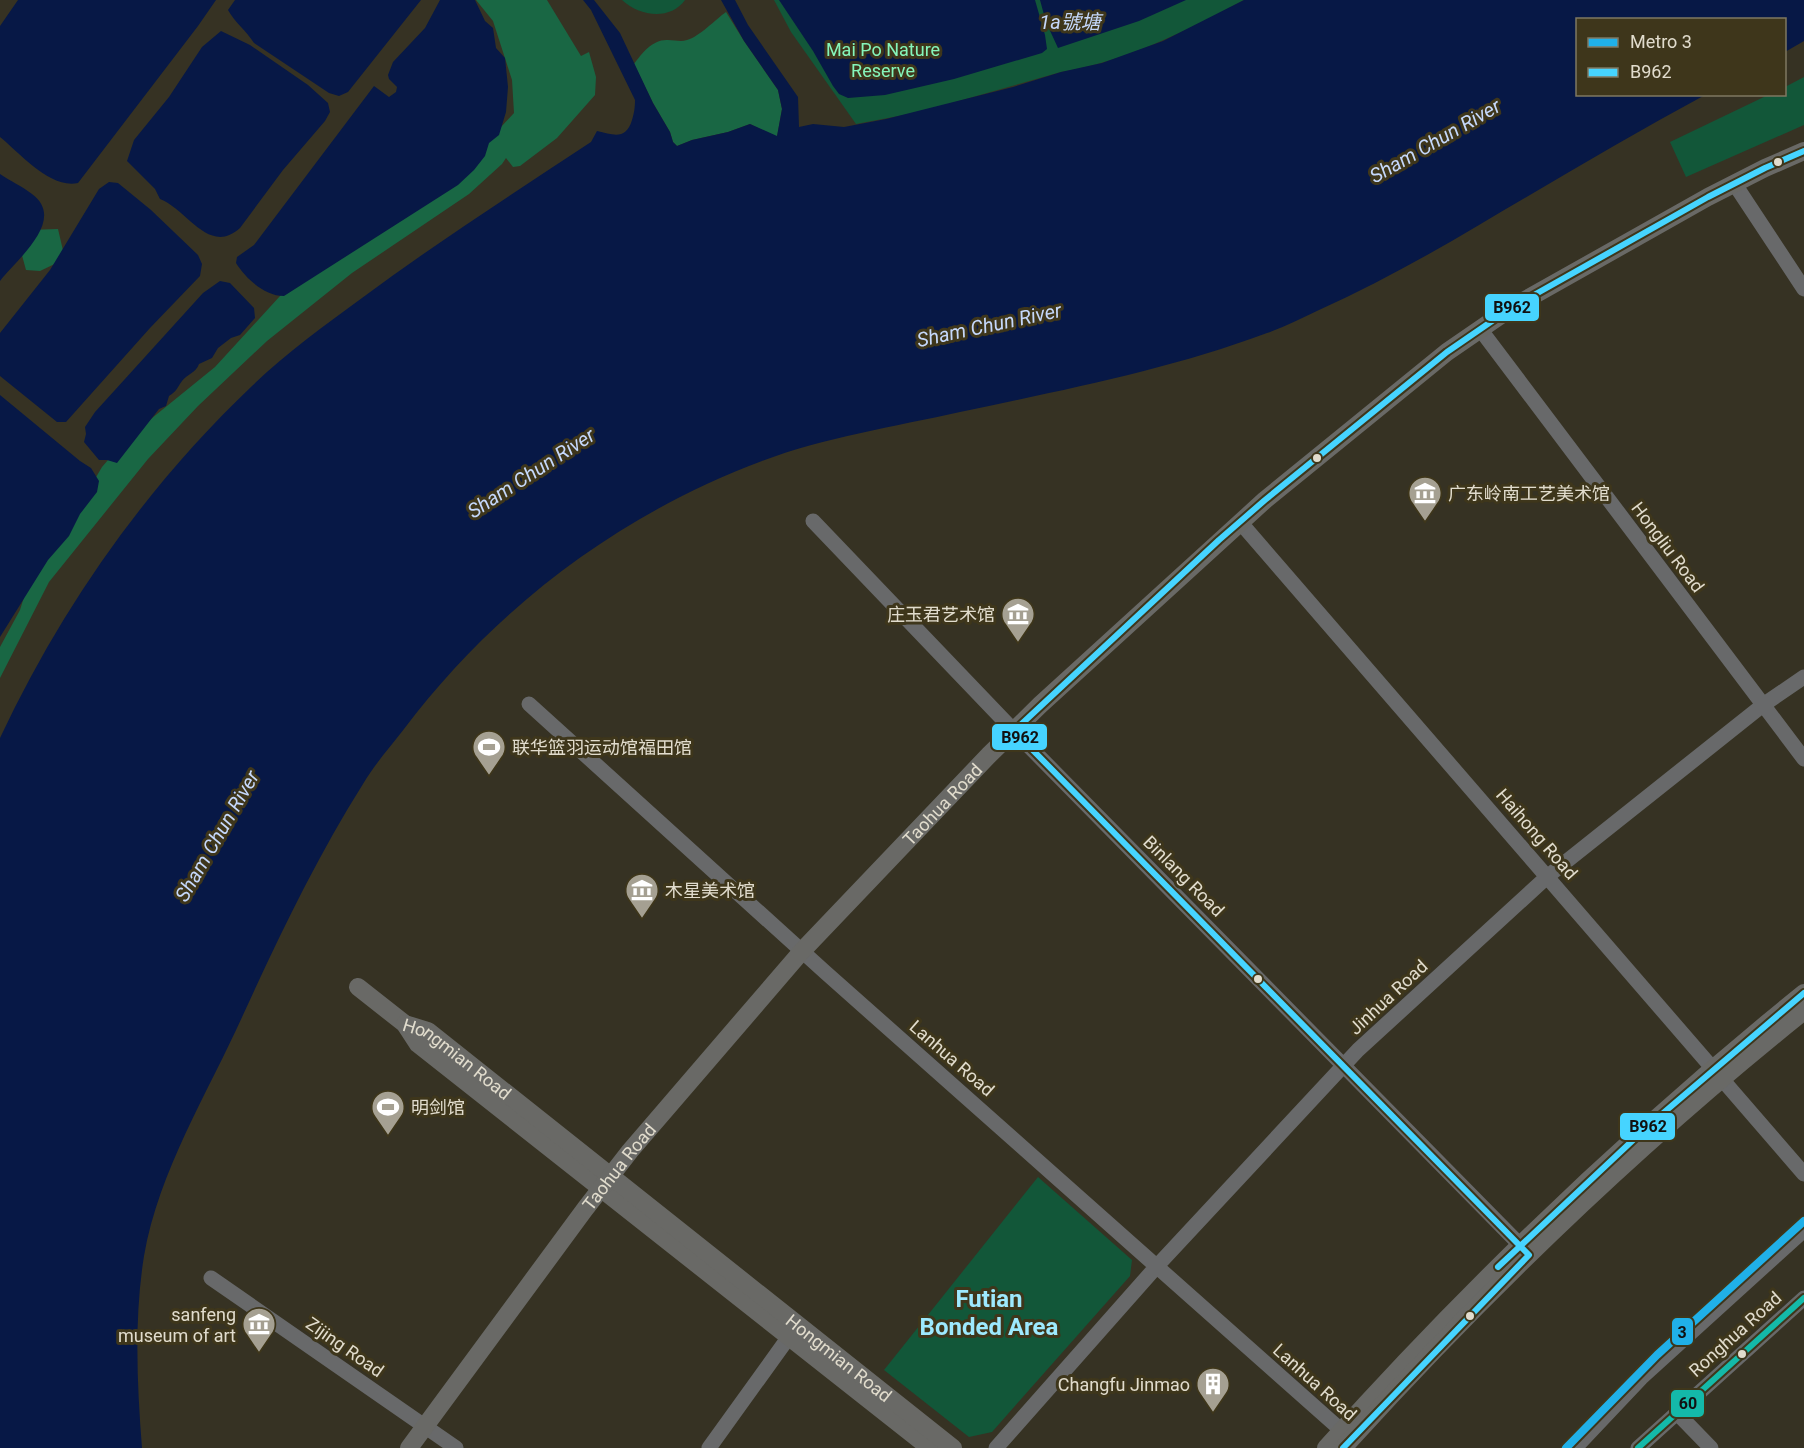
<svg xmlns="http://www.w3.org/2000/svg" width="1804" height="1448" font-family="Roboto,'Noto Sans SC',sans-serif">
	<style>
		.green { fill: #125739 }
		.forest { fill: #196744 }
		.water { fill: #071846 }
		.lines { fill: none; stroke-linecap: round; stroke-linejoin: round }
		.minor { stroke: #68696a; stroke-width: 15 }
		.major { stroke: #696966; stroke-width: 18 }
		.bus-1-casing { stroke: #3e361b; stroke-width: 10 }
		.bus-2-casing { stroke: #3e361b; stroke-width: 10 }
		.bus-1 { stroke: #46d4ff; stroke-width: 6 }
		.bus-2 { stroke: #14b9a9; stroke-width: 6 }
		.metro-1-casing { stroke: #3e361b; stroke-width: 12 }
		.metro-1 { stroke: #20b0e8; stroke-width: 8 }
		.bus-dot { fill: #e1dccd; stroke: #3e361b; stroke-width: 2 }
		.labels { text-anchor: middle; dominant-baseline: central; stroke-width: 6; stroke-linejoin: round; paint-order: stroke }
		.park-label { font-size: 18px; fill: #85f5bb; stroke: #3e361b }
		.poi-label { font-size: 18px; fill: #e1dccd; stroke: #3e361b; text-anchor: start }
		.street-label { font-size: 18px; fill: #e1dccd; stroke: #3e361b }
		.water-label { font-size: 20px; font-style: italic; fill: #c5d8fb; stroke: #3e361b }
		.district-label { font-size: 24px; font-weight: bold; fill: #9de9fe; stroke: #3e361b }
		.line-badge { stroke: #3e361b; stroke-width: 2 }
		.pale-badge-label { font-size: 16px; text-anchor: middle; font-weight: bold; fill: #111 }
	</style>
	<rect width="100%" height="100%" fill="#363223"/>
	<path class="green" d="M 622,0 L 685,0 C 670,21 639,16 622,0 Z
		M 774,0 L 1244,0 C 1186,31 1127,61 1061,72 L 920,112 L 856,124 L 791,32 Z
		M 1804,77 L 1804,125 L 1686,177 L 1670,142 L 1768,95 L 1784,94 L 1785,87 Z
		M 1038,1177 L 1132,1260 L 1130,1276 L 992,1432 L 969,1437 L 884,1370 Z"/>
	<path class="forest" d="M 476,0 L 547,0 L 581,56 L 589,52 L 596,77 L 595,95 L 557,138 L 520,166 L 513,167 L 506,158 L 502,164 L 469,194 L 352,273 L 267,341 L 198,406 L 148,459 L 49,582 L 0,678 L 0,647 L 20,610 L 33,568 L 89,489 L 102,467 L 125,440 L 215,367 L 291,284 L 477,153 L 514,113 L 512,80 L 493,21 Z
		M 726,12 L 744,41 L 778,90 L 782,109 L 777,137 L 750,124 L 728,132 L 692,140 L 677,146 L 673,142 L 670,132 L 653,103 L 634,64 C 642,53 653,39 668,40 C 675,40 681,42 687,40 C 699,37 716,19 726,12 Z
		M 58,229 L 65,259 L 40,271 L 26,270 L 20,248 L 28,230 Z"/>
	<path class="water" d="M 18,0 L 216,0 L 198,26 L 78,183 C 50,189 21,154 0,137 L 0,26 Z
		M 235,0 L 421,0 L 348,92 L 339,96 L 329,93 L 254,43 C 246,30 235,23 228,10 Z
		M 440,0 L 475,0 L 485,21 L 493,28 L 496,48 L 505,58 L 508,87 L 506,112 L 499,135 L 489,143 L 485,156 L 474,170 L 458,185 L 284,296 C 265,296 246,279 236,263 L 237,257 L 254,245 L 374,86 L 389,97 L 396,92 L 397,87 L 389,79 L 388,75 L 393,62 L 425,28 Z
		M 583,0 L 594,0 L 620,33 L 653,103 L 670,132 L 673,142 L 677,146 L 692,140 L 728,132 L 750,124 L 777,136 L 782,109 L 778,90 L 744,41 L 721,0 L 735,0 L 748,25 L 798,97 L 799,127 L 813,124 L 844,127 L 886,119 L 1013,87 L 1061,72 L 1102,63 L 1163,41 L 1244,0 L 1804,0 L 1804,41 L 1785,52 L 1784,20 L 1578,20 L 1578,94 L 1705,95 C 1629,136 1554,181 1479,225 C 1427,256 1374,285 1319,310 C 1302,318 1285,327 1267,333 C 1168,370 1063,390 960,412 C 893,427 826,437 762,461 C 620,514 495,608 404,729 C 390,747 375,764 363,784 C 317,857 279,936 243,1015 C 208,1093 159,1170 144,1256 C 134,1318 137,1385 142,1448 L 0,1448 L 0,738 C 62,606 146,487 252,386 C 286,353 324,326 362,298 C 436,243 514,193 591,142 L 597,131 C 614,135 626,140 632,120 C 634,113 635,108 635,100 L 591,10 Z
		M 779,0 L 1035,0 L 1045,35 L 1047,49 L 1042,53 L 954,79 L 885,95 L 848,98 L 839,94 L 833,86 L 813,51 Z
		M 1040,0 L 1186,0 L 1139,21 L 1058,48 L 1046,22 Z
		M 221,31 L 250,45 L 308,85 L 328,103 L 330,112 L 325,121 L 283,170 L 240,228 C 209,256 188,210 160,199 L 155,189 L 127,161 L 134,140 L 169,97 L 202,47 Z
		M 0,174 C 10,181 22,186 32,194 C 67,220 17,259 0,281 Z
		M 109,182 L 118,183 L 151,210 L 198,255 L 202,264 L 200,276 L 150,328 L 66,422 L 57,422 L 0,376 L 0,333 L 50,270 L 99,189 Z
		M 220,281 L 230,283 L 254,308 L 255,318 L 240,335 L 231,338 L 218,348 L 212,358 L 199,364 C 196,373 187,374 182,381 C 176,389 178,390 169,396 L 166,406 L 159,409 L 117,463 L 107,460 L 99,460 L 84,442 L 86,434 L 85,427 L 95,412 L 203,293 Z
		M 0,395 L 80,461 L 91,468 L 99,481 L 97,492 L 80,514 L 69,536 L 48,560 L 0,637 Z"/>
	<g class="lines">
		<path class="minor" d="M 1734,183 L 1804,289
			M 1480,329 L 1804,759
			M 813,521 L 1014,731 L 1528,1253
			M 1240,522 L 1804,1174
			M 529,704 L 825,972 L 1350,1438
			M 211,1278 L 456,1448
			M 1677,1413 L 1711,1448
			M 709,1448 L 796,1327
			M 996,1448 L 1157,1266 L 1358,1050 L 1548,876 L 1763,705 L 1804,677
			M 1575,1448 L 1641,1378 L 1804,1230
			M 1638,1448 L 1804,1298"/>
		<g class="major">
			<path d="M 358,987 L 405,1024 L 418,1044 L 930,1448"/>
			<path id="s1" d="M 405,1024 L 428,1031 L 953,1448"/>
			<path id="s2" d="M 409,1448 L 585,1209 L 630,1151 L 802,951 L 989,755 L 1040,705 L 1265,500 L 1447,352 L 1511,308 L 1708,197 L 1765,168 L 1804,151"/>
			<path d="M 1326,1448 C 1473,1284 1633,1131 1804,993"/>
			<path d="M 1343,1448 C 1485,1291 1639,1143 1804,1011"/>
		</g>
		<g class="bus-1-casing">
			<path id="bus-1" d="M 1498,1267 L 1648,1126 L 1804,993
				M 1343,1448 L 1529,1255 L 1014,731 L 1219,540 L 1265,500 L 1447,352 L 1511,308 L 1708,197 L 1765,168 L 1804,151"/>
		</g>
		<g class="bus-2-casing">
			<path id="bus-2" d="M 1638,1448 L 1804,1298"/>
		</g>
		<use href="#bus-1" class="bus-1"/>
		<use href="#bus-2" class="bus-2"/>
		<g class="metro-1-casing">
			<path id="metro-1" d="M 1566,1448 L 1657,1355 L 1804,1221"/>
		</g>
		<use href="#metro-1" class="metro-1"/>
	</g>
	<defs>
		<g id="museum-pin" transform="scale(1.725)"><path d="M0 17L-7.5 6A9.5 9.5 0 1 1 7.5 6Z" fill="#a5a092" stroke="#3e361b"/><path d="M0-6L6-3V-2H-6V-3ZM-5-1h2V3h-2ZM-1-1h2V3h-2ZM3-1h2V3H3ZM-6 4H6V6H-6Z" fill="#fff"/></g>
		<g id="stadium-pin" transform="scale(1.725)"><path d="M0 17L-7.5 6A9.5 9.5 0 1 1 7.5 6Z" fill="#a5a092" stroke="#3e361b"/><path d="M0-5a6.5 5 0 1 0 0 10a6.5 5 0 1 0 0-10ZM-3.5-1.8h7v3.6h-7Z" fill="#fff"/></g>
		<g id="building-pin" transform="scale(1.725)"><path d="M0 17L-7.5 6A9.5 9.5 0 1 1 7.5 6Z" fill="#a5a092" stroke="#3e361b"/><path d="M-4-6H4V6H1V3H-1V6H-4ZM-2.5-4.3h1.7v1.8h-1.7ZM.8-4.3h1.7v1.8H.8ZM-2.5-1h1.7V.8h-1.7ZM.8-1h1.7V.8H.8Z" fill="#fff"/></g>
	</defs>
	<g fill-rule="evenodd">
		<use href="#museum-pin" x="1425" y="493"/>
		<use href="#museum-pin" x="1018" y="614"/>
		<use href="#stadium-pin" x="489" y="747"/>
		<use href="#museum-pin" x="642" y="890"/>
		<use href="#stadium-pin" x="388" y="1107"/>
		<use href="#museum-pin" x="259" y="1324"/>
		<use href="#building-pin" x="1213" y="1384"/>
	</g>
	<g class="bus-dot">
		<circle cx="1778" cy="162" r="5"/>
		<circle cx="1317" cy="458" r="5"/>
		<circle cx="1258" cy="979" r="5"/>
		<circle cx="1470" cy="1316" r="5"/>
		<circle cx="1742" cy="1354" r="5"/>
	</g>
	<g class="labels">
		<g class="park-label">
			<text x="883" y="49">Mai Po Nature<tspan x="883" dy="21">Reserve</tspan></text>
		</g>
		<g class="poi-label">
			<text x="1448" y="493">广东岭南工艺美术馆</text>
			<text x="995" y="614" text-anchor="end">庄玉君艺术馆</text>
			<text x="512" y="747">联华篮羽运动馆福田馆</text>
			<text x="665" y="890">木星美术馆</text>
			<text x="411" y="1107">明剑馆</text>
			<text x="236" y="1314" text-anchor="end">sanfeng<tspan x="236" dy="21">museum of art</tspan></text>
			<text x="1190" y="1384" text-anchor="end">Changfu Jinmao</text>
		</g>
		<g class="street-label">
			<text transform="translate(1668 547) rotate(53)">Hongliu Road</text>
			<text stroke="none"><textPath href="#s2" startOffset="837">Taohua Road</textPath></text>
			<text transform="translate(1537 834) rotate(49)">Haihong Road</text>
			<text transform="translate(1184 876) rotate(45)">Binlang Road</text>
			<text transform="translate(1388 997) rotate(-43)">Jinhua Road</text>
			<text transform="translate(952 1058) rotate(41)">Lanhua Road</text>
			<text stroke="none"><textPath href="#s1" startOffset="63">Hongmian Road</textPath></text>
			<text stroke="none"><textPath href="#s2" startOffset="351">Taohua Road</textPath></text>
			<text transform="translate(1735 1334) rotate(-42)">Ronghua Road</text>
			<text transform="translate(345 1347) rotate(35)">Zijing Road</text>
			<text stroke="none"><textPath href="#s1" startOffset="549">Hongmian Road</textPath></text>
			<text transform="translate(1315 1382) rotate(42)">Lanhua Road</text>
		</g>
		<g class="water-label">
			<text x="1070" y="22">1a號塘</text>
			<text transform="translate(1435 141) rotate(-30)">Sham Chun River</text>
			<text transform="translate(989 325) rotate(-12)">Sham Chun River</text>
			<text transform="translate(531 473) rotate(-33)">Sham Chun River</text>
			<text transform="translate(217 836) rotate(-60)">Sham Chun River</text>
		</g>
		<g class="district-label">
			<text x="989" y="1299">Futian<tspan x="989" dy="28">Bonded Area</tspan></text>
		</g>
	</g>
	<g class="line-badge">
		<rect x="1484" y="293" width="56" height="29" rx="6" fill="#46d4ff"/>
		<rect x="991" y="723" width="57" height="28" rx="6" fill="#46d4ff"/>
		<rect x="1619" y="1112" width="57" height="29" rx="6" fill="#46d4ff"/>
		<rect x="1671" y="1317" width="23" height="29" rx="6" fill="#20b0e8"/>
		<rect x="1670" y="1389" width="35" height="29" rx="6" fill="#14b9a9"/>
	</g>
	<g class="pale-badge-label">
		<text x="1512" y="313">B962</text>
		<text x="1020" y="743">B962</text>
		<text x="1648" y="1132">B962</text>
		<text x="1682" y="1338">3</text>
		<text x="1688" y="1409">60</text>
	</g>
	<rect x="1576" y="18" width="210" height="78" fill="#3e361b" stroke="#7f7862" stroke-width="1.5"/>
	<rect x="1588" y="38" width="30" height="9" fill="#20b0e8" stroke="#7f7862" stroke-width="1.5"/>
	<text x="1630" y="48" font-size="18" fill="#e1dccd">Metro 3</text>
	<rect x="1588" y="68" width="30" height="9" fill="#46d4ff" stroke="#7f7862" stroke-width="1.5"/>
	<text x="1630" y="78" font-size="18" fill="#e1dccd">B962</text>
</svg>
